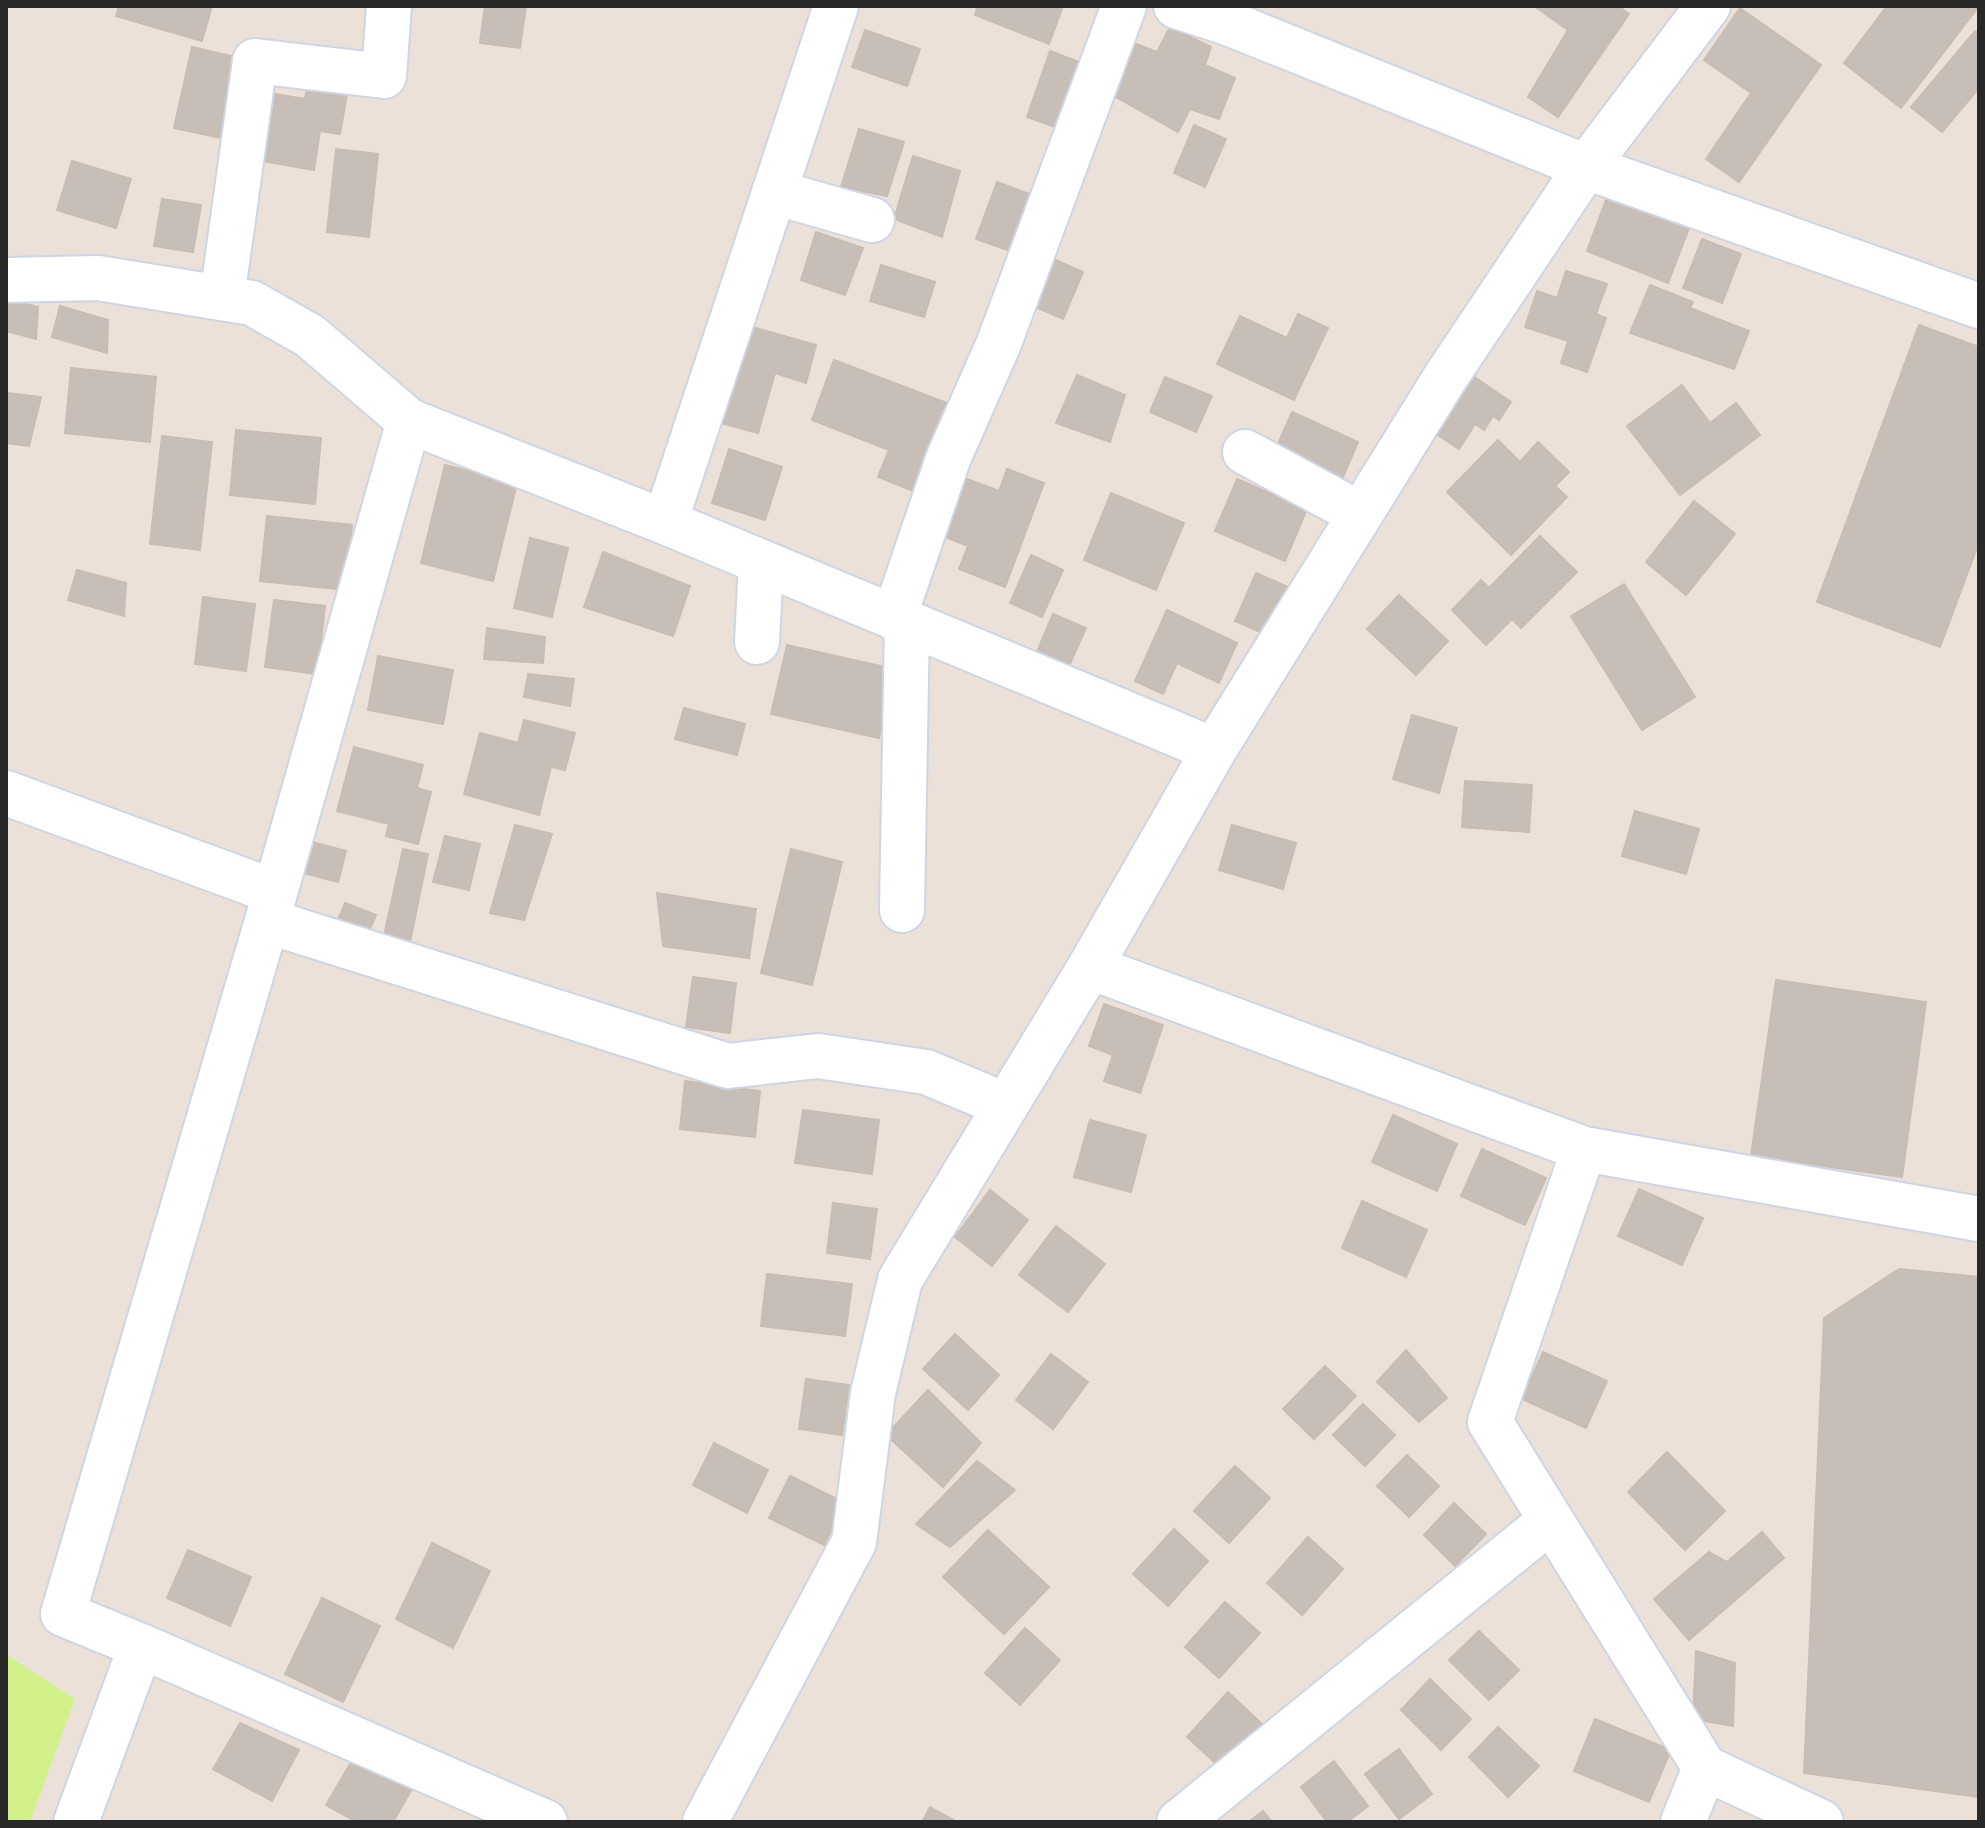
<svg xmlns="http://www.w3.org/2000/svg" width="1985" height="1828" font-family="Helvetica,sans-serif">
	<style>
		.pitch { fill: #d3f18a }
		.building { fill: #c7beb8; stroke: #c7bdb2; stroke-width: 2 }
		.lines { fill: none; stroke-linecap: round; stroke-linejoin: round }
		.minor-casing { stroke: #ced5e3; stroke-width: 48 }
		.minor { stroke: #fff; stroke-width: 44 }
	</style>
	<rect width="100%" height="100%" fill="#ece1d8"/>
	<path class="pitch" d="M 6,1655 L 75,1699 L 30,1822 L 6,1822 Z"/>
	<path class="building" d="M 119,6 L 212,6 L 202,41 L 116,16 Z
		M 485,6 L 526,6 L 520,48 L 480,43 Z
		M 978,6 L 1063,6 L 1049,44 L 975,15 Z
		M 1534,6 L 1618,6 L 1629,14 L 1558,117 L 1528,97 L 1568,30 Z
		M 1887,6 L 1979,6 L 1901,108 L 1844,63 Z
		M 1740,8 L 1821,65 L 1739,182 L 1706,159 L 1751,93 L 1704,60 Z
		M 1170,27 L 1211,47 L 1205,65 L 1235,78 L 1219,119 L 1190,109 L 1178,132 L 1104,90 L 1129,41 L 1157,52 Z
		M 865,30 L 920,49 L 907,86 L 852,67 Z
		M 1975,31 L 1979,34 L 1979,88 L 1942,132 L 1911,107 Z
		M 192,47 L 244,59 L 226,139 L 174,128 Z
		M 1050,51 L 1087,65 L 1063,130 L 1027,117 Z
		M 308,81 L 348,88 L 340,134 L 320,131 L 314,170 L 257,160 L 268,93 L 305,99 Z
		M 1194,125 L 1226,139 L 1205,187 L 1174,173 Z
		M 859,129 L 904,142 L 887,196 L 841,187 Z
		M 336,149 L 378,154 L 369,237 L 327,232 Z
		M 913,156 L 960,171 L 942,237 L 894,219 Z
		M 72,161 L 131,179 L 116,228 L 57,210 Z
		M 997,182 L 1035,196 L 1016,253 L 976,239 Z
		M 1609,192 L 1691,223 L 1668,283 L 1587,251 Z
		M 162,199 L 201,205 L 193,252 L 154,246 Z
		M 816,232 L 863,248 L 845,295 L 801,280 Z
		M 1702,239 L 1741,254 L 1722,303 L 1683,288 Z
		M 1051,258 L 1083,272 L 1063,319 L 1031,305 Z
		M 881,265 L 935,282 L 924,317 L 870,301 Z
		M 1566,271 L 1607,284 L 1596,314 L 1606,318 L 1587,372 L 1561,363 L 1568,341 L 1525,327 L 1537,291 L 1557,298 Z
		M 1650,285 L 1693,302 L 1690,308 L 1749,331 L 1734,369 L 1630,333 Z
		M 6,298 L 38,307 L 36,339 L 6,331 Z
		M 60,306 L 108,320 L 107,353 L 52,337 Z
		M 1298,314 L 1328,328 L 1294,400 L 1217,364 L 1240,316 L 1287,338 Z
		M 1919,325 L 1979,347 L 1979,542 L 1940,647 L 1817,602 Z
		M 749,326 L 816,345 L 806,383 L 775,373 L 758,433 L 721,423 Z
		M 834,360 L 947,403 L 913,491 L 878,477 L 889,450 L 812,420 Z
		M 71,368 L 156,377 L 150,442 L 65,433 Z
		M 1077,375 L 1125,395 L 1110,442 L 1056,423 Z
		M 1473,376 L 1511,402 L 1499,420 L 1493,416 L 1484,430 L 1475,424 L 1459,449 L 1435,433 Z
		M 1165,377 L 1212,396 L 1196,432 L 1150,412 Z
		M 1682,385 L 1710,423 L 1736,403 L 1760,435 L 1680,495 L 1627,426 Z
		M 6,393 L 41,397 L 29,446 L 6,443 Z
		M 1292,412 L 1358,442 L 1341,482 L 1274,453 Z
		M 236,430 L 321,438 L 315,504 L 230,495 Z
		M 162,436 L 212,442 L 200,550 L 150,544 Z
		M 1498,440 L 1520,462 L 1538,442 L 1569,472 L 1555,486 L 1567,497 L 1511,555 L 1447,492 Z
		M 729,449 L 782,467 L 765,520 L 712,503 Z
		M 445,465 L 517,483 L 493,581 L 421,563 Z
		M 1007,469 L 1044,483 L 1005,587 L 959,569 L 968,546 L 940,535 L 962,477 L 999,491 Z
		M 1237,479 L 1307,509 L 1285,561 L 1215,531 Z
		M 1111,493 L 1184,523 L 1156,590 L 1084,560 Z
		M 1694,501 L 1735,534 L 1686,595 L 1646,562 Z
		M 267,516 L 352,525 L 346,590 L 260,581 Z
		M 1540,536 L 1577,572 L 1521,628 L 1512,619 L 1486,645 L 1452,610 L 1481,580 L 1489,588 Z
		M 530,538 L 568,548 L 552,617 L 514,608 Z
		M 603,552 L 690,586 L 673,636 L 584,607 Z
		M 1031,555 L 1063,570 L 1042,617 L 1010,603 Z
		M 77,570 L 126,583 L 124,616 L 68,600 Z
		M 1256,573 L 1288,587 L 1267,635 L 1235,621 Z
		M 1624,584 L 1695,697 L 1642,730 L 1571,616 Z
		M 1399,595 L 1448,641 L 1416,675 L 1367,629 Z
		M 203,597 L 255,604 L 246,671 L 195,664 Z
		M 274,600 L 325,606 L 317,674 L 265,667 Z
		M 1167,610 L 1237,643 L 1219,683 L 1177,663 L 1163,694 L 1135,681 Z
		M 1053,614 L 1086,628 L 1065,675 L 1033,661 Z
		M 487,628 L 545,637 L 543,663 L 484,659 Z
		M 787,645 L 894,669 L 879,738 L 771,714 Z
		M 378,656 L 453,670 L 443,724 L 368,710 Z
		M 528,674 L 574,679 L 570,706 L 524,697 Z
		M 684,708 L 745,724 L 737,755 L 675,739 Z
		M 1412,715 L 1457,728 L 1439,793 L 1393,779 Z
		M 524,720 L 575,733 L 565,770 L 551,767 L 539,815 L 464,794 L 480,733 L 518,743 Z
		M 354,747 L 423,765 L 417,788 L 431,792 L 418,844 L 386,836 L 389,824 L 337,811 Z
		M 1465,781 L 1532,785 L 1529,832 L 1462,827 Z
		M 1635,811 L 1699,829 L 1686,874 L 1622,856 Z
		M 515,825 L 552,834 L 524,920 L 490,913 Z
		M 1232,825 L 1296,843 L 1283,889 L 1219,870 Z
		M 445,836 L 480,844 L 469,890 L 433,882 Z
		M 308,841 L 346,851 L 338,882 L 300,872 Z
		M 403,849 L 428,854 L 410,942 L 384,936 Z
		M 791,849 L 842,862 L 812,985 L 761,973 Z
		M 657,893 L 756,909 L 749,958 L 663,946 Z
		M 345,903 L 376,915 L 369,931 L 338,920 Z
		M 693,977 L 736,983 L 730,1033 L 686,1027 Z
		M 1776,980 L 1926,1002 L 1902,1177 L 1751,1156 Z
		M 1104,1004 L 1163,1025 L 1140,1093 L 1104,1081 L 1113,1055 L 1089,1046 Z
		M 685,1081 L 760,1091 L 755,1137 L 680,1129 Z
		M 803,1110 L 879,1120 L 872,1174 L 795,1163 Z
		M 1393,1115 L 1457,1144 L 1437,1191 L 1372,1162 Z
		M 1090,1120 L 1146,1135 L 1131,1192 L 1074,1177 Z
		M 1482,1149 L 1546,1178 L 1525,1225 L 1461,1196 Z
		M 1639,1189 L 1703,1218 L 1682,1265 L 1618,1236 Z
		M 990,1190 L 1028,1220 L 992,1266 L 955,1237 Z
		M 1362,1201 L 1427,1230 L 1406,1277 L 1342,1248 Z
		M 833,1203 L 877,1209 L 870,1259 L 827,1253 Z
		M 1056,1226 L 1105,1264 L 1068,1312 L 1019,1275 Z
		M 1899,1269 L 1979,1277 L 1979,1797 L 1804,1773 L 1824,1318 Z
		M 767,1274 L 852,1284 L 845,1336 L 761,1326 Z
		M 955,1334 L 999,1375 L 968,1410 L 923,1369 Z
		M 1406,1350 L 1447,1398 L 1419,1422 L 1377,1382 Z
		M 1543,1352 L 1607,1381 L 1586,1428 L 1522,1399 Z
		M 1051,1354 L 1088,1382 L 1053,1429 L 1016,1400 Z
		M 1325,1366 L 1356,1396 L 1314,1439 L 1283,1409 Z
		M 806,1379 L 849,1385 L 842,1435 L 799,1429 Z
		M 928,1390 L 981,1443 L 943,1487 L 886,1435 Z
		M 1363,1404 L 1395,1435 L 1365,1466 L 1333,1435 Z
		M 714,1443 L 768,1470 L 747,1513 L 693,1485 Z
		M 1667,1452 L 1725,1511 L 1685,1550 L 1628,1492 Z
		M 1407,1455 L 1439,1486 L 1409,1517 L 1377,1486 Z
		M 977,1461 L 1015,1490 L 950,1547 L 916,1524 Z
		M 1235,1466 L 1270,1498 L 1229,1543 L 1194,1511 Z
		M 790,1476 L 845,1503 L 824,1545 L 769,1518 Z
		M 1454,1503 L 1486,1534 L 1455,1566 L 1424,1535 Z
		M 1174,1529 L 1208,1561 L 1168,1606 L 1133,1574 Z
		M 988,1530 L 1049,1587 L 1004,1634 L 943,1577 Z
		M 1762,1532 L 1784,1558 L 1689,1640 L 1654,1599 L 1709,1552 L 1727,1562 Z
		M 1308,1537 L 1343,1569 L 1302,1615 L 1267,1583 Z
		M 432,1543 L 490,1571 L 453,1648 L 396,1619 Z
		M 188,1550 L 251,1577 L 230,1626 L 167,1598 Z
		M 322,1598 L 380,1626 L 343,1702 L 285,1674 Z
		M 1225,1602 L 1260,1633 L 1219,1678 L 1185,1647 Z
		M 1025,1628 L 1060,1660 L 1020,1705 L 985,1673 Z
		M 1479,1631 L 1519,1670 L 1489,1700 L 1449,1660 Z
		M 1696,1651 L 1735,1663 L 1733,1726 L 1693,1719 Z
		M 1430,1679 L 1471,1719 L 1441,1750 L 1401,1710 Z
		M 1228,1692 L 1262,1724 L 1222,1769 L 1187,1737 Z
		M 1595,1719 L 1671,1750 L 1649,1802 L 1574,1771 Z
		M 240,1723 L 299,1750 L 272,1801 L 213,1769 Z
		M 1498,1727 L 1539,1766 L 1508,1797 L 1469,1757 Z
		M 1399,1749 L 1432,1794 L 1399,1819 L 1365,1774 Z
		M 353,1759 L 413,1787 L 393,1822 L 357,1822 L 326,1805 Z
		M 1334,1761 L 1368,1806 L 1347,1822 L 1327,1822 L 1301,1787 Z
		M 930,1807 L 957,1822 L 922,1822 Z
		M 1263,1811 L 1272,1822 L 1249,1822 Z"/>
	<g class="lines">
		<g class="minor-casing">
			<path id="minor" d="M 1176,6 L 1228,23 L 1586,167 L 1979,306
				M 774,192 L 872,220
				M 6,280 L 98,278 L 252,303 L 310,336 L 409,421 L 665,522 L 1214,750
				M 222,298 L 255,61 L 384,76 L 389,6
				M 1245,452 L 1360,514
				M 665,522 L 836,6
				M 894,618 L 948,459 L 999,343 L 1124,6
				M 757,642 L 761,562
				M 6,793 L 275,892
				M 902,910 L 907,623
				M 267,921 L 728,1066 L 818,1056 L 926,1072 L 1005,1105
				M 1090,967 L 1584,1149 L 1979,1219
				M 1584,1149 L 1490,1422 L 1705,1768 L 1821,1822
				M 141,1646 L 545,1822
				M 76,1822 L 141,1646 L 63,1614 L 267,921 L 409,421
				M 705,1822 L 854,1542 L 873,1393 L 900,1280 L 1090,967 L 1214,750 L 1445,378 L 1586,167 L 1708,6
				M 1179,1822 L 1550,1521
				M 1683,1822 L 1705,1768"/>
		</g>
		<use href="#minor" class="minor"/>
	</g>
	<rect width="1985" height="1828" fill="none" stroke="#282828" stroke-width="16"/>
</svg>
